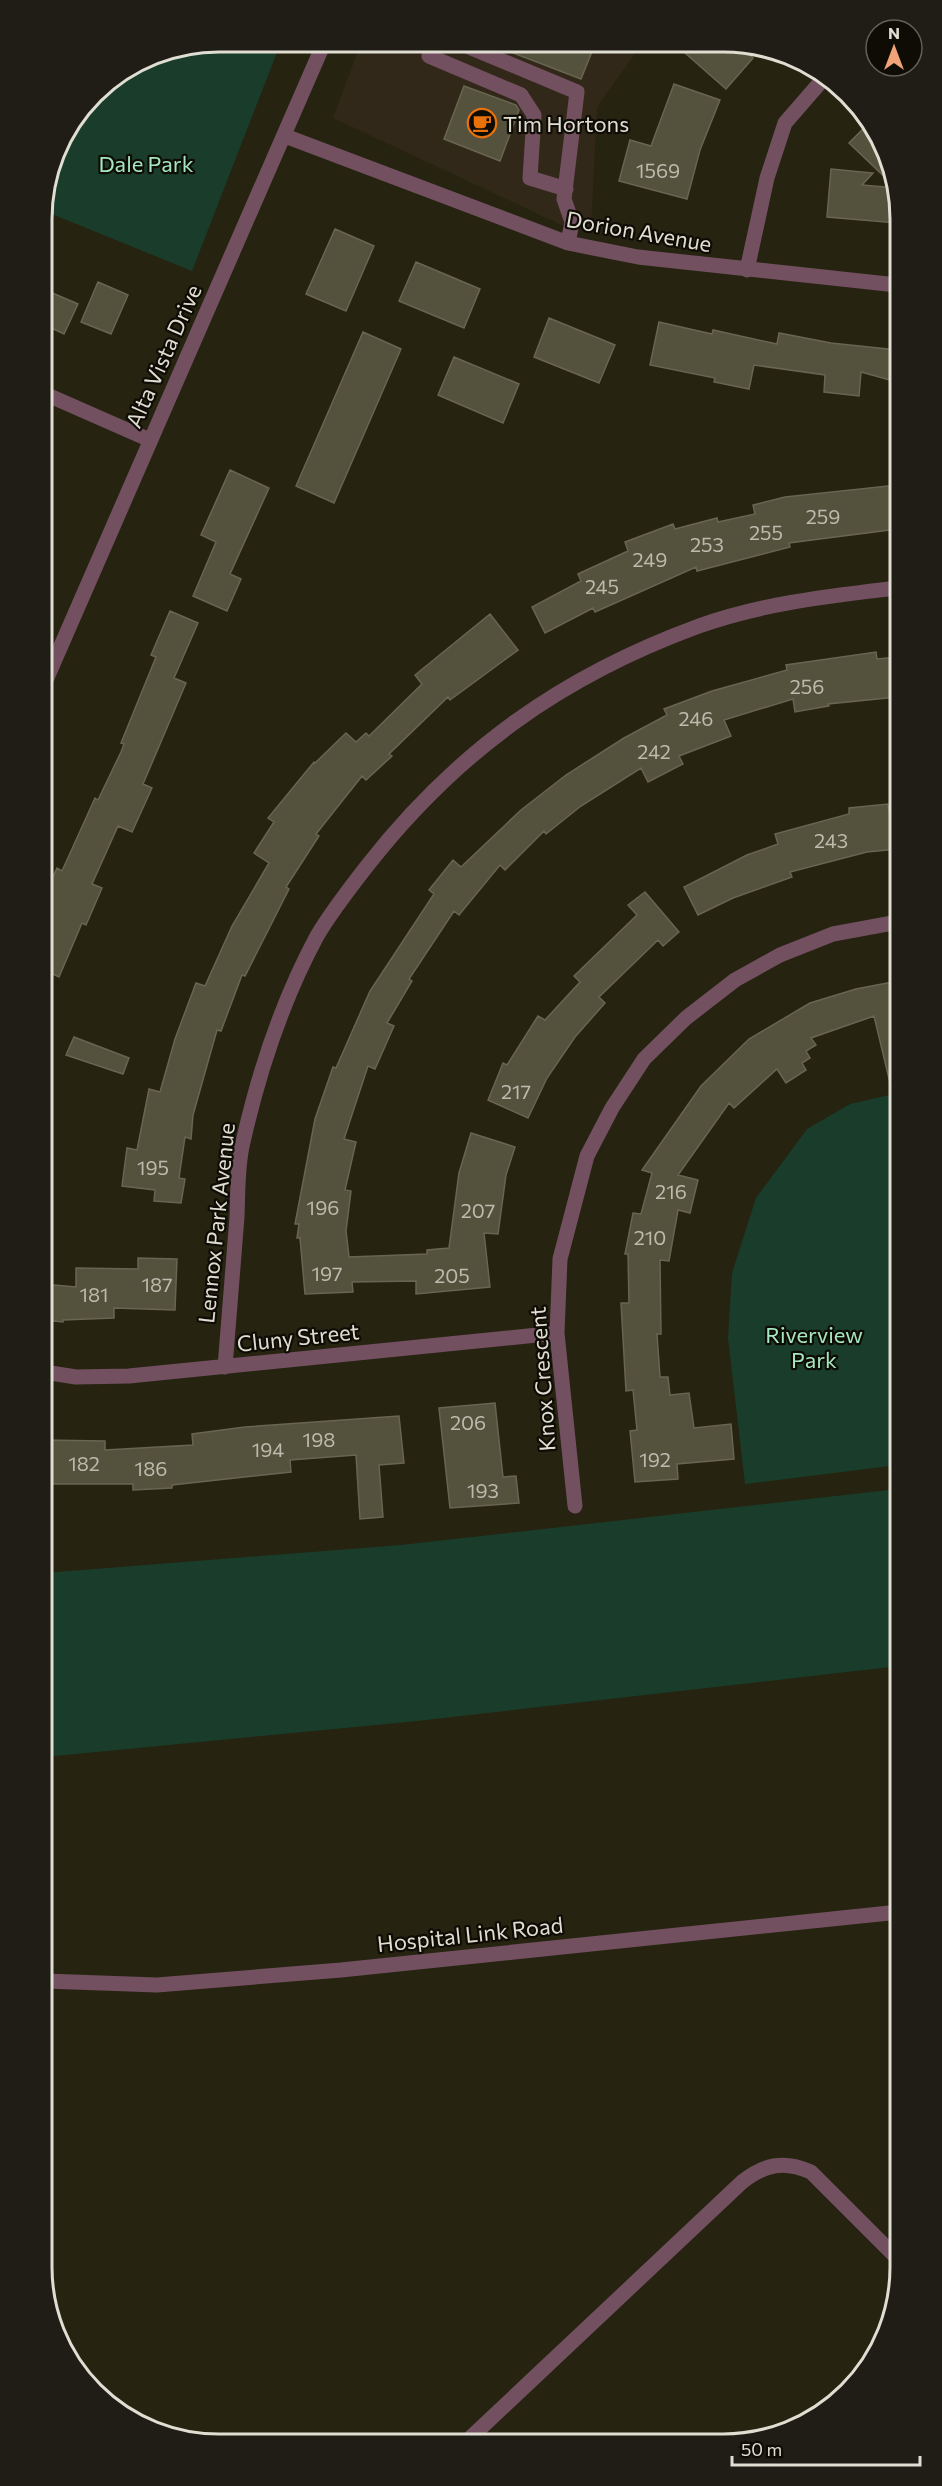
<svg xmlns="http://www.w3.org/2000/svg" width="942" height="2486" font-family="Commissioner,sans-serif">
	<style>
		.commercial { fill: #322819 }
		.green { fill: #193d2a }
		.building { fill: #54513d; stroke: #686550; stroke-width: 1.5 }
		.lines { fill: none; stroke-linecap: round; stroke-linejoin: round }
		.minor { stroke: #725060; stroke-width: 15 }
		.labels { text-anchor: middle; dominant-baseline: central; stroke-width: 4.5; stroke-linejoin: round; paint-order: stroke }
		.number-label { font-size: 20px; fill: #bdbbad }
		.poi-label { font-size: 22px; fill: #e0ded2; stroke: #0e0c05; text-anchor: start }
		.park-label { font-size: 22px; fill: #a4e6bf; stroke: #0e0c05 }
		.street-label { font-size: 22px; fill: #e0ded2; stroke: #0e0c05 }
		.rim { fill: none; stroke: #e0ded2; stroke-width: 3 }
	</style>
	<rect width="100%" height="100%" fill="#262311"/>
	<path class="commercial" d="M 361,43 L 641,45 L 597,107 L 591,229 L 564,226 L 333,118 Z"/>
	<path class="green" d="M 220,42 L 281,42 L 192,271 L 42,210 L 60,142 L 102,86 L 152,55 Z
		M 898,1093 L 898,1465 L 745,1484 L 728,1338 L 732,1273 L 756,1198 L 807,1129 L 850,1104 Z
		M 898,1489 L 899,1666 L 417,1721 L 45,1757 L 44,1573 L 401,1545 Z"/>
	<path class="building" d="M 495,44 L 595,44 L 581,79 L 495,46 Z
		M 676,45 L 739,45 L 753,58 L 726,89 Z
		M 674,84 L 720,100 L 700,150 L 687,199 L 619,181 L 630,140 L 651,146 Z
		M 464,86 L 516,105 L 519,110 L 500,161 L 444,139 Z
		M 865,127 L 894,181 L 891,183 L 849,143 Z
		M 831,169 L 873,173 L 862,185 L 896,188 L 897,223 L 827,217 Z
		M 335,229 L 374,246 L 346,311 L 306,294 Z
		M 416,262 L 480,289 L 464,328 L 399,301 Z
		M 98,282 L 128,295 L 111,334 L 81,322 Z
		M 43,289 L 78,304 L 64,334 L 43,324 Z
		M 549,318 L 615,345 L 599,383 L 534,357 Z
		M 659,322 L 712,334 L 713,330 L 777,344 L 779,333 L 831,343 L 897,350 L 897,382 L 861,372 L 859,396 L 824,392 L 825,375 L 754,365 L 749,389 L 714,382 L 715,378 L 650,365 Z
		M 363,332 L 401,349 L 334,503 L 296,486 Z
		M 454,357 L 519,384 L 503,423 L 438,395 Z
		M 230,470 L 269,488 L 230,574 L 241,579 L 227,611 L 193,596 L 216,542 L 201,535 Z
		M 897,485 L 897,529 L 789,543 L 790,547 L 697,571 L 696,567 L 595,612 L 593,608 L 545,633 L 532,607 L 581,581 L 578,574 L 628,551 L 625,542 L 673,524 L 675,529 L 717,518 L 718,522 L 755,514 L 753,505 L 785,497 Z
		M 170,611 L 198,623 L 174,678 L 186,683 L 143,784 L 152,788 L 132,832 L 118,826 L 92,884 L 102,888 L 86,925 L 82,923 L 59,977 L 44,970 L 43,899 L 57,868 L 62,871 L 95,798 L 98,800 L 121,752 L 124,744 L 121,743 L 156,657 L 151,655 Z
		M 490,614 L 518,650 L 450,700 L 448,697 L 389,754 L 392,756 L 366,780 L 362,776 L 316,834 L 319,836 L 286,887 L 289,889 L 245,976 L 242,975 L 221,1031 L 217,1030 L 193,1115 L 191,1139 L 185,1137 L 179,1178 L 185,1179 L 181,1203 L 154,1201 L 155,1190 L 122,1186 L 127,1148 L 137,1150 L 149,1089 L 160,1092 L 175,1039 L 196,983 L 205,986 L 232,926 L 269,863 L 254,853 L 274,822 L 268,818 L 314,762 L 315,763 L 346,733 L 356,742 L 366,733 L 369,736 L 422,684 L 415,675 Z
		M 876,652 L 877,659 L 897,657 L 897,697 L 828,704 L 829,706 L 795,712 L 793,699 L 724,720 L 731,736 L 679,756 L 683,764 L 648,782 L 641,768 L 581,806 L 546,834 L 544,831 L 505,870 L 500,865 L 459,915 L 454,911 L 409,979 L 412,981 L 387,1023 L 394,1026 L 375,1069 L 368,1066 L 344,1139 L 356,1142 L 345,1190 L 351,1191 L 346,1231 L 349,1257 L 427,1254 L 427,1250 L 449,1248 L 459,1173 L 471,1133 L 515,1147 L 506,1175 L 498,1234 L 484,1233 L 490,1287 L 416,1294 L 416,1281 L 352,1282 L 353,1292 L 305,1294 L 300,1238 L 297,1238 L 299,1224 L 295,1224 L 315,1119 L 333,1067 L 336,1068 L 370,991 L 434,894 L 429,890 L 453,860 L 461,867 L 521,810 L 566,775 L 624,738 L 667,715 L 664,709 L 712,691 L 787,670 L 786,665 Z
		M 888,804 L 889,814 L 897,813 L 897,849 L 867,852 L 790,872 L 792,877 L 733,898 L 698,915 L 684,887 L 747,855 L 778,844 L 775,834 L 849,814 L 849,808 Z
		M 645,892 L 679,932 L 663,946 L 658,940 L 599,997 L 605,1003 L 575,1037 L 547,1078 L 528,1118 L 488,1100 L 503,1063 L 507,1065 L 538,1016 L 545,1020 L 580,982 L 574,976 L 637,915 L 628,905 Z
		M 898,981 L 898,1082 L 890,1083 L 874,1016 L 811,1038 L 816,1045 L 806,1051 L 810,1058 L 802,1063 L 806,1070 L 786,1083 L 777,1069 L 734,1108 L 729,1103 L 678,1175 L 698,1180 L 690,1213 L 678,1210 L 669,1261 L 660,1260 L 661,1334 L 657,1334 L 660,1377 L 668,1377 L 670,1395 L 689,1393 L 694,1428 L 731,1424 L 734,1459 L 677,1464 L 678,1479 L 635,1482 L 630,1431 L 637,1430 L 633,1390 L 626,1391 L 621,1303 L 629,1303 L 628,1254 L 625,1254 L 633,1213 L 641,1214 L 652,1173 L 642,1170 L 701,1086 L 749,1039 L 810,1003 L 856,989 Z
		M 74,1037 L 129,1058 L 123,1074 L 66,1055 Z
		M 138,1258 L 177,1259 L 175,1310 L 114,1308 L 114,1318 L 63,1320 L 63,1322 L 44,1320 L 44,1284 L 76,1287 L 76,1268 L 138,1269 Z
		M 495,1403 L 503,1477 L 516,1476 L 519,1503 L 450,1508 L 439,1408 Z
		M 399,1416 L 404,1463 L 379,1465 L 383,1517 L 360,1519 L 356,1455 L 290,1460 L 291,1472 L 172,1485 L 172,1488 L 133,1490 L 133,1484 L 44,1484 L 44,1440 L 105,1441 L 105,1450 L 193,1445 L 192,1434 L 245,1427 Z"/>
	<g class="lines">
		<path class="minor" d="M 462,44 L 577,92 L 564,199 L 572,222 L 568,243
			M 429,56 L 521,95 L 534,115 L 530,178 L 566,189
			M 285,136 L 568,243 L 638,257 L 897,285
			M 747,270 L 767,178 L 785,123 L 825,77
			M 43,393 L 150,440
			M 43,687 L 324,43
			M 225,1367 C 229,1317 233,1267 237,1217 C 238,1193 237,1166 243,1142 C 259,1071 282,1001 317,936 C 331,912 350,888 367,866 C 457,751 562,676 699,626 C 763,603 830,596 897,588
			M 44,1372 L 76,1377 L 129,1376 L 557,1333
			M 575,1506 L 557,1333 L 560,1259 L 587,1156 L 612,1108 L 644,1059 L 686,1018 L 735,980 L 780,955 L 833,934 L 898,922
			M 45,1981 L 157,1985 L 341,1970 L 899,1912
			M 467,2441 L 742,2182 C 765,2164 784,2160 811,2172 L 900,2261"/>
	</g>
	<defs>
		<g id="cafe-ring" transform="scale(1.5)"><circle r="9.5" fill="#0e0c05" stroke="#e8710a" stroke-width="1.5"/><path d="M-5.5-4.5H6V0H3Q3 3.5 0 3.5H-2.5Q-5.5 3.5-5.5 0ZM3-3.2v2h1.7v-2ZM-6 4.5H4V6H-6Z" fill="#e8710a"/></g>
	</defs>
	<g fill-rule="evenodd">
		<use href="#cafe-ring" x="482" y="123"/>
	</g>
	<g class="labels">
		<g class="number-label">
			<text x="658" y="170">1569</text>
			<text x="823" y="516">259</text>
			<text x="766" y="532">255</text>
			<text x="707" y="544">253</text>
			<text x="650" y="559">249</text>
			<text x="602" y="586">245</text>
			<text x="807" y="686">256</text>
			<text x="696" y="718">246</text>
			<text x="654" y="751">242</text>
			<text x="831" y="840">243</text>
			<text x="516" y="1091">217</text>
			<text x="153" y="1167">195</text>
			<text x="671" y="1191">216</text>
			<text x="323" y="1207">196</text>
			<text x="478" y="1210">207</text>
			<text x="650" y="1237">210</text>
			<text x="327" y="1273">197</text>
			<text x="452" y="1275">205</text>
			<text x="157" y="1284">187</text>
			<text x="94" y="1294">181</text>
			<text x="468" y="1422">206</text>
			<text x="319" y="1439">198</text>
			<text x="268" y="1449">194</text>
			<text x="655" y="1459">192</text>
			<text x="84" y="1463">182</text>
			<text x="151" y="1468">186</text>
			<text x="483" y="1490">193</text>
		</g>
		<g class="poi-label">
			<text x="503" y="123">Tim Hortons</text>
		</g>
		<g class="park-label">
			<text x="146" y="163">Dale Park</text>
			<text x="814" y="1334">Riverview<tspan x="814" dy="25">Park</tspan></text>
		</g>
		<g class="street-label">
			<text transform="translate(639 231) rotate(10)">Dorion Avenue</text>
			<text transform="translate(163 356) rotate(-66)">Alta Vista Drive</text>
			<text transform="translate(216 1223) rotate(-84)">Lennox Park Avenue</text>
			<text transform="translate(298 1337) rotate(-6)">Cluny Street</text>
			<text transform="translate(542 1379) rotate(-94)">Knox Crescent</text>
			<text transform="translate(470 1934) rotate(-6)">Hospital Link Road</text>
		</g>
	</g>
	<path d="M0 0H942V2486H0ZM219 52H723A167 167 0 0 1 890 219V2267A167 167 0 0 1 723 2434H219A167 167 0 0 1 52 2267V219A167 167 0 0 1 219 52Z" fill="#1f1d15" fill-rule="evenodd"/>
	<path class="rim" d="M219 52H723A167 167 0 0 1 890 219V2267A167 167 0 0 1 723 2434H219A167 167 0 0 1 52 2267V219A167 167 0 0 1 219 52Z"/>
	<g transform="translate(894 48)"><circle r="28" fill="#0e0c05" stroke="#626057" stroke-width="1.5"/>
	<path d="M0-4.5L10 22L0 15L-10 22Z" fill="#f0a278"/>
	<text y="-9" font-size="16" font-weight="bold" text-anchor="middle" fill="#e0ded2">N</text>
	</g>
	<path d="M732 2456v9h188v-9" fill="none" stroke="#e0ded2" stroke-width="3"/>
	<text x="741" y="2456" font-size="18" fill="#e0ded2" stroke="#0e0c05" stroke-width="4.5" paint-order="stroke">50 m</text>
</svg>
